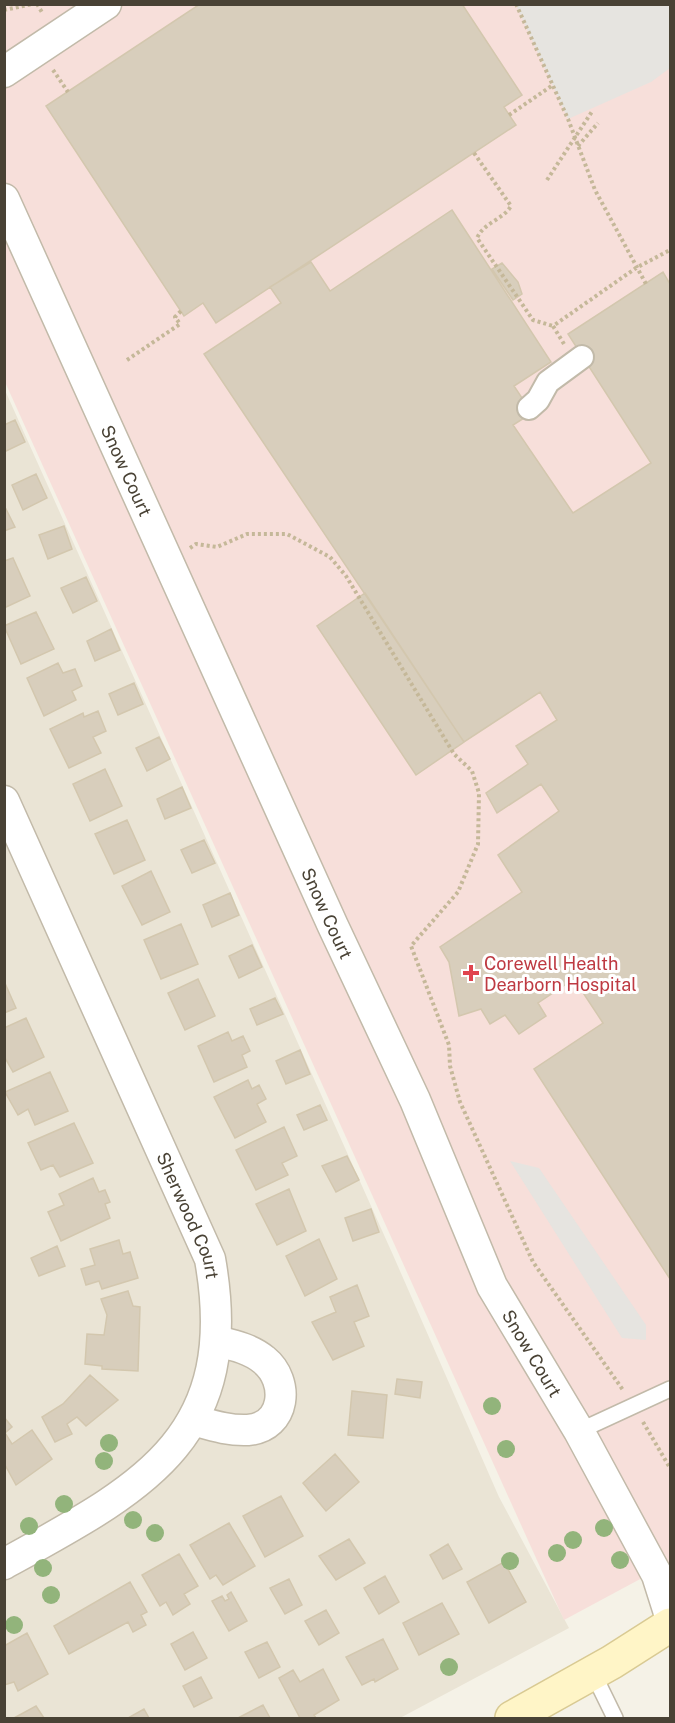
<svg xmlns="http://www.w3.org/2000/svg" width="675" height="1723" font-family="'Public Sans',sans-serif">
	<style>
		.residential { fill: #eae4d5 }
		.medical { fill: #f7dfda }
		.parking { fill: #e6e4e0 }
		.building { fill: #d8cebc; stroke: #d3c7ae; stroke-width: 1.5 }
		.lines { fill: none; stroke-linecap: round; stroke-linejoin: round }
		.service-casing { stroke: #c2baa9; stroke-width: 18 }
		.pedestrian-casing { stroke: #c2baa9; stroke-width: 26 }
		.minor-casing { stroke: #c2baa9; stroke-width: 33 }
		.secondary-casing { stroke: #d9ca93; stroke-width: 36 }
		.path { stroke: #c5b899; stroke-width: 4; stroke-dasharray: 3 3; stroke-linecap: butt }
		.service { stroke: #fff; stroke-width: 15 }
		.pedestrian { stroke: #fff; stroke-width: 22 }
		.minor { stroke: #fff; stroke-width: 30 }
		.secondary { stroke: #fff5c7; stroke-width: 33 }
		.tree { fill: #92b47b }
		.health-dot { fill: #e0444e; stroke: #fff; stroke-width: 2 }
		.labels { text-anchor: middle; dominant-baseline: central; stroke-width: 6; stroke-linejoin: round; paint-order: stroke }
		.street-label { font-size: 18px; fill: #494235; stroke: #fff }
		.health-label { font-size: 18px; fill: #be3a42; stroke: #fff; text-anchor: start }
	</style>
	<rect width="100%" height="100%" fill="#f5f2e7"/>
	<path class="residential" d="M 4,388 L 393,1255 L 499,1497 L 569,1628 L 400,1718 L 5,1718 Z"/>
	<path class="medical" d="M 4,5 L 670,5 L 670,1563 L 564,1620 L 5,382 Z"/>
	<path class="parking" d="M 516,5 L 670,5 L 670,68 L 651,82 L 568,119 Z
		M 510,1161 L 539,1168 L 646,1325 L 646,1340 L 622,1338 Z"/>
	<path class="building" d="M 200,4 L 462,4 L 522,95 L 504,107 L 516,125 L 216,323 L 203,303 L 184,316 L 46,106 Z
		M 452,210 L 551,362 L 514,386 L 532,413 L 513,425 L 573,513 L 651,463 L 568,334 L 663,272 L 670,284 L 670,1279 L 534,1069 L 603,1023 L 574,979 L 538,1003 L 546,1016 L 519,1034 L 505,1015 L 490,1024 L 481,1009 L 459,1016 L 449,962 L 440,947 L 522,892 L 498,855 L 559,811 L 541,784 L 497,813 L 486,793 L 528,764 L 516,746 L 557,720 L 540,692 L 464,742 L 204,354 L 281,303 L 270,287 L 311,262 L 330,291 Z
		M 502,263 L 518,282 L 522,294 L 513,300 L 492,269 Z
		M 15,420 L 25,442 L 4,452 L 4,425 Z
		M 36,474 L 47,498 L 23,510 L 12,485 Z
		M 6,509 L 15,527 L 4,531 L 4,510 Z
		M 64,526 L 72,549 L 48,559 L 39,535 Z
		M 13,558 L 30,596 L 4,608 L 4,561 Z
		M 86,577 L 97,601 L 73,613 L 61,588 Z
		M 365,593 L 464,742 L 416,775 L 317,626 Z
		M 36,612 L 54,649 L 21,664 L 4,626 Z
		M 111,629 L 120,650 L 95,661 L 87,641 Z
		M 58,663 L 63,673 L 75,669 L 82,686 L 72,691 L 76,700 L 44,716 L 27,678 Z
		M 134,683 L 143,704 L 118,715 L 109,694 Z
		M 98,711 L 106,731 L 93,737 L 101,753 L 69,768 L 50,729 L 83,713 L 84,717 Z
		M 159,737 L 170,759 L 147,771 L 136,748 Z
		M 105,769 L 122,806 L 90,821 L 73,784 Z
		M 182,787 L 191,808 L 165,819 L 157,799 Z
		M 127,820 L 145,860 L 114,874 L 95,834 Z
		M 204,840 L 215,863 L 192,873 L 181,850 Z
		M 151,871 L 170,912 L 142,925 L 122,886 Z
		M 230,893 L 239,915 L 212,927 L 203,905 Z
		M 181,924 L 198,964 L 161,979 L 144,940 Z
		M 252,945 L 262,967 L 239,978 L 229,956 Z
		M 198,979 L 215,1016 L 185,1030 L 168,993 Z
		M 4,981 L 16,1008 L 4,1013 Z
		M 275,998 L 283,1014 L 257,1025 L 250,1009 Z
		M 26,1018 L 44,1057 L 13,1072 L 4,1056 L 4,1028 Z
		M 228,1032 L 232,1041 L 243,1036 L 250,1051 L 242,1055 L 247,1067 L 214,1082 L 198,1046 Z
		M 300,1050 L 310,1074 L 286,1084 L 276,1061 Z
		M 50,1072 L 68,1111 L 35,1125 L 28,1109 L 18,1115 L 5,1092 Z
		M 248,1080 L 252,1089 L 259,1085 L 266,1099 L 257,1104 L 266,1122 L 235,1138 L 214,1097 Z
		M 320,1105 L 327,1120 L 304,1130 L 297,1115 Z
		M 74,1123 L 93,1163 L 60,1177 L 53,1165 L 41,1170 L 28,1143 Z
		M 284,1127 L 297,1156 L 282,1163 L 288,1175 L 256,1190 L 236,1150 Z
		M 347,1156 L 359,1180 L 336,1192 L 322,1166 Z
		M 93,1178 L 99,1192 L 105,1190 L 110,1202 L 105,1204 L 110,1218 L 61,1241 L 48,1212 L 64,1205 L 59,1194 Z
		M 289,1189 L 306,1231 L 277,1245 L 256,1204 Z
		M 371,1209 L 379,1232 L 353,1241 L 345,1218 Z
		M 319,1239 L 337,1279 L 305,1296 L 286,1256 Z
		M 119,1240 L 123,1254 L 130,1252 L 138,1278 L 102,1289 L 99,1281 L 86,1285 L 81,1269 L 95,1265 L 90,1249 Z
		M 57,1246 L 65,1266 L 39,1276 L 31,1258 Z
		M 357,1285 L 369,1316 L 354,1322 L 364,1346 L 333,1360 L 312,1322 L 336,1312 L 330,1297 Z
		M 128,1291 L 133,1306 L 140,1307 L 138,1371 L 102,1369 L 102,1366 L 85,1364 L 87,1334 L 104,1335 L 107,1315 L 101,1299 Z
		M 90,1375 L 118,1400 L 86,1426 L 77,1417 L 67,1424 L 72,1434 L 55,1442 L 42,1417 L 63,1404 Z
		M 397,1379 L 422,1382 L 420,1398 L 395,1394 Z
		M 352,1391 L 387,1395 L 383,1438 L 348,1435 Z
		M 4,1417 L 12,1427 L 5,1433 L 12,1444 L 32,1430 L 52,1459 L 16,1485 L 4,1463 Z
		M 335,1454 L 359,1482 L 326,1511 L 303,1483 Z
		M 281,1496 L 303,1536 L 265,1557 L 243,1516 Z
		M 229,1523 L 255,1566 L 223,1585 L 216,1575 L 210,1579 L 190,1545 Z
		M 349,1539 L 365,1563 L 336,1580 L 319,1556 Z
		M 448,1544 L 462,1569 L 443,1579 L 430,1555 Z
		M 179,1554 L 198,1586 L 184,1594 L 190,1604 L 173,1615 L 166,1602 L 160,1606 L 142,1575 Z
		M 504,1562 L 526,1602 L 489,1623 L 467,1582 Z
		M 385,1576 L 399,1602 L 379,1614 L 364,1588 Z
		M 289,1579 L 302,1605 L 285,1614 L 270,1588 Z
		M 130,1582 L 147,1612 L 141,1615 L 146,1625 L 133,1632 L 128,1622 L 69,1654 L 54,1626 Z
		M 231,1592 L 247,1621 L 229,1631 L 212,1601 L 222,1596 L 225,1601 L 229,1599 L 227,1595 Z
		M 442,1603 L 459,1634 L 419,1655 L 403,1623 Z
		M 326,1610 L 339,1633 L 319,1645 L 305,1621 Z
		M 193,1632 L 207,1658 L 185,1670 L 171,1644 Z
		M 27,1633 L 48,1674 L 18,1691 L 14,1682 L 4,1685 L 4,1646 Z
		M 383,1639 L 398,1669 L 375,1682 L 374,1679 L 362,1685 L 346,1657 Z
		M 267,1642 L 280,1667 L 259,1678 L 245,1652 Z
		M 323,1669 L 339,1700 L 314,1715 L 316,1718 L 300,1718 L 279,1678 L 293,1670 L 300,1682 Z
		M 201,1677 L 212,1698 L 194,1707 L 183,1686 Z
		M 263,1705 L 270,1718 L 238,1718 Z
		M 36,1706 L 44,1718 L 14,1718 Z
		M 144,1709 L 149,1718 L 128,1718 Z"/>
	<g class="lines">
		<g class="service-casing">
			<path id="service" d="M 579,1431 L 670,1389
				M 593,1673 L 615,1718"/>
		</g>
		<g class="pedestrian-casing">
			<path id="pedestrian" d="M 529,408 L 538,400 L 548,382 L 582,357"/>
		</g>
		<g class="minor-casing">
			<g id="minor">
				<path d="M 4,72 L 106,4"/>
				<path id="s1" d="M 4,199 L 333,926 L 415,1100 L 492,1286 L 579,1431 L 657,1575 L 670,1616"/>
				<path id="s2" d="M 4,801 L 210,1259 C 242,1439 142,1488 4,1564"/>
				<path d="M 193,1420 C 211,1425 229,1431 248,1430 C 286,1427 290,1381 264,1360 C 251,1349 233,1345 217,1341"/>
			</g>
		</g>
		<g class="secondary-casing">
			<path id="secondary" d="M 512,1718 L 612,1662 L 670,1625"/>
		</g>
		<path class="path" d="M 37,4 L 43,14
			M 516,4 L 568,119 L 595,190 L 646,284
			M 4,10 L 33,4
			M 53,70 L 68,92
			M 509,115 L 553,85
			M 578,146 L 598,123
			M 474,153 L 511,206 C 503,220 484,222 477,238 L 533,320 L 553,326
			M 547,180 L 593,110
			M 564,344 L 553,326 L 636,268 L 670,250
			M 127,360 L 180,324 L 175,317 L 181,311
			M 190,548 L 196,544 L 217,547 L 247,534 L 287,534 L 330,557 L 346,576 L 454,754 L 472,771 L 479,793 L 478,844 L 458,892 L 411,946 L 449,1045 L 450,1066 L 460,1102 L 533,1262 L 623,1390
			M 643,1422 L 670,1468"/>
		<use href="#service" class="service"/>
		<use href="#pedestrian" class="pedestrian"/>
		<use href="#minor" class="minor"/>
		<use href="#secondary" class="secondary"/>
	</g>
	<g class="tree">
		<circle cx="492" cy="1406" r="9"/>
		<circle cx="109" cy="1443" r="9"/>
		<circle cx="506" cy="1449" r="9"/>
		<circle cx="104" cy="1461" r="9"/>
		<circle cx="64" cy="1504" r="9"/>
		<circle cx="133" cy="1520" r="9"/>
		<circle cx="29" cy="1526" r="9"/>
		<circle cx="604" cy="1528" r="9"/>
		<circle cx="155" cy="1533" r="9"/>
		<circle cx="573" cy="1540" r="9"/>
		<circle cx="557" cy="1553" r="9"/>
		<circle cx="620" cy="1560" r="9"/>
		<circle cx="510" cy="1561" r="9"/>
		<circle cx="43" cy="1568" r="9"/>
		<circle cx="51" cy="1595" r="9"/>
		<circle cx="14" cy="1625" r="9"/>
		<circle cx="449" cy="1667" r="9"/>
	</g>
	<path class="health-dot" d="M468 964h6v6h6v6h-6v6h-6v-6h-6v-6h6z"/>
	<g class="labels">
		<g class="street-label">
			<text stroke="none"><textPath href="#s1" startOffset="298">Snow Court</textPath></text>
			<text stroke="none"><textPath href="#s1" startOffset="784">Snow Court</textPath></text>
			<text stroke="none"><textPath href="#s2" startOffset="454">Sherwood Court</textPath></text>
			<text stroke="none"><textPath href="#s1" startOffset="1270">Snow Court</textPath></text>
		</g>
		<g class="health-label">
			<text x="484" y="963">Corewell Health<tspan x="484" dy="21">Dearborn Hospital</tspan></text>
		</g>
	</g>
	<rect width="675" height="1723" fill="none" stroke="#494235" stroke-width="12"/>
</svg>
